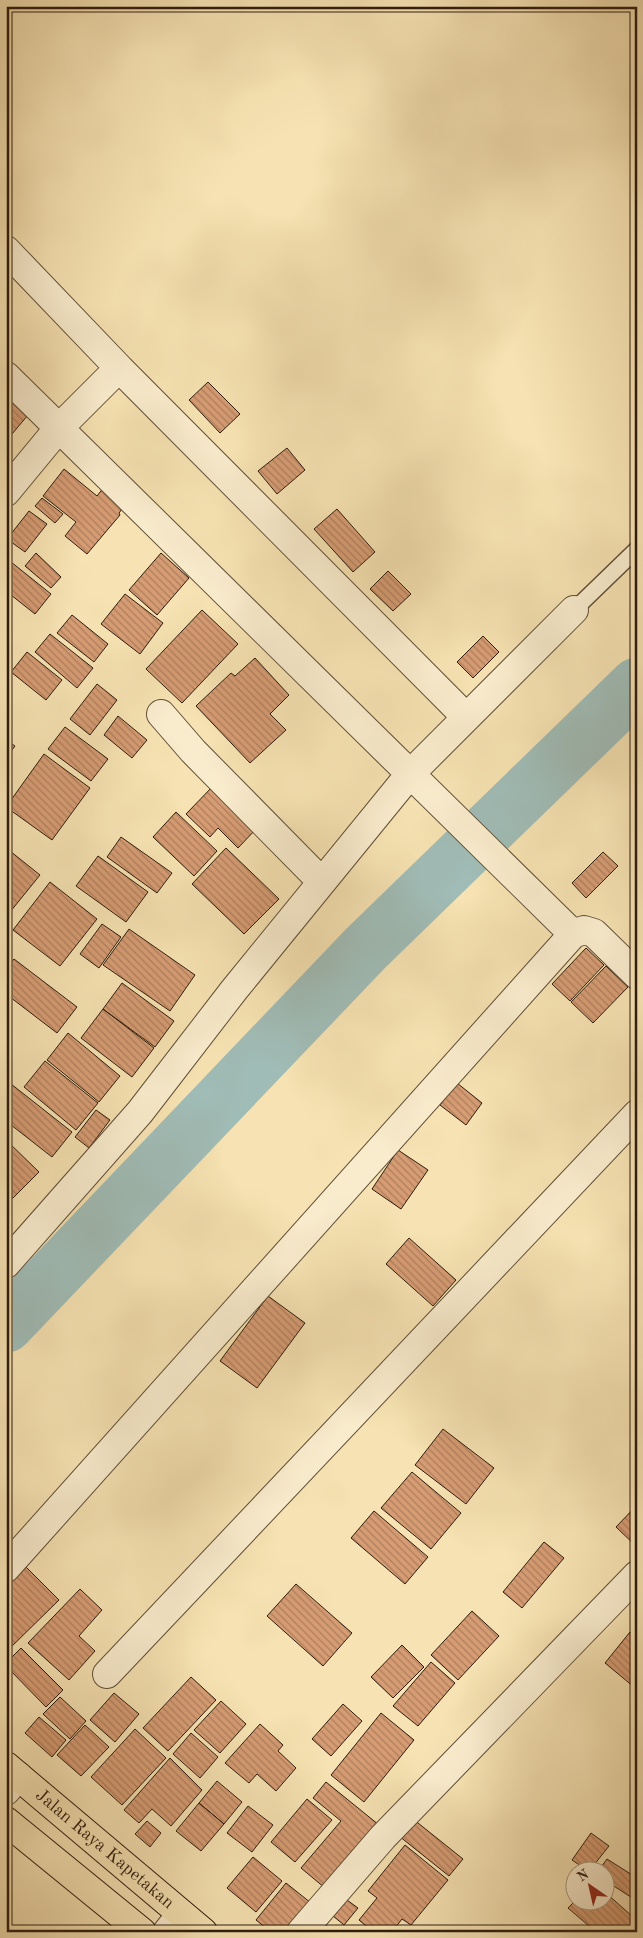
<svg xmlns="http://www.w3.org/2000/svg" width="643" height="1938" font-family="'Old Standard TT',serif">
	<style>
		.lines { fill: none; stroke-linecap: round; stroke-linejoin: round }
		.river { stroke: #a0bcb6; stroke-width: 55 }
		.building { fill: url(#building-back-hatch); stroke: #2e1c0f }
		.service-casing { stroke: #604e38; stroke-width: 18 }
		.minor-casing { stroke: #604e38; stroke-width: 30 }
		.trunk-casing { stroke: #2e1c0f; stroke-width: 30 }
		.service { stroke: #f9eccd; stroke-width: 15 }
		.minor { stroke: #f9eccd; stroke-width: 28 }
		.trunk { stroke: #f6e2b2; stroke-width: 28 }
		.labels { text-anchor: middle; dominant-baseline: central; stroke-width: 4; stroke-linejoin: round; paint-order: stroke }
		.street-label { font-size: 18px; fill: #2e1c0f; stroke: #f9eccd }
	</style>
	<defs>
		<pattern id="building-back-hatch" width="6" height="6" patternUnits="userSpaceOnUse" patternTransform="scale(1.25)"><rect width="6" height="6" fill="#d69c73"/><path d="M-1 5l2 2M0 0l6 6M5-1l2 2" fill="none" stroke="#ae7e5d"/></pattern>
	</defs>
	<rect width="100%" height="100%" fill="#f6e2b2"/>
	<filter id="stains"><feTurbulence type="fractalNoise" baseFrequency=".004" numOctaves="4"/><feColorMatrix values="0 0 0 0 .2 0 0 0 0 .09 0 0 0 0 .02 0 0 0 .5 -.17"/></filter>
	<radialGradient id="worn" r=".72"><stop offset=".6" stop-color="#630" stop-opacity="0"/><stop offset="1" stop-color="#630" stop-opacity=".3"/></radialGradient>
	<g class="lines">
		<path class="river" d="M 6,1325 L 366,948 L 637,685"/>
	</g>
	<path class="building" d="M 208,382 L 240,414 L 220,433 L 189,400 Z
		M 6,397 L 28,415 L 7,440 L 6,440 Z
		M 287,448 L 305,470 L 277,494 L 258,471 Z
		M 64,469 L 97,496 L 104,487 L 126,504 L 119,513 L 120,515 L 87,554 L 65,536 L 76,522 L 43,496 Z
		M 42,498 L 63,514 L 55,523 L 35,506 Z
		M 337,509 L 375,552 L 353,572 L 314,529 Z
		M 29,511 L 47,524 L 25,552 L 7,539 Z
		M 36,553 L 61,577 L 51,588 L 25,566 Z
		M 161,553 L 189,578 L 157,615 L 129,590 Z
		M 6,558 L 51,594 L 35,614 L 6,591 Z
		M 388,571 L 411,594 L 393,611 L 370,589 Z
		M 125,594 L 163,623 L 140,654 L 101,624 Z
		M 202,610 L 238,644 L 182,703 L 146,669 Z
		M 72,615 L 108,644 L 94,662 L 57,633 Z
		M 50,634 L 93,668 L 77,688 L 35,652 Z
		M 483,636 L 499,652 L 473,678 L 457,662 Z
		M 27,652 L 62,680 L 46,700 L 11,672 Z
		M 255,658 L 289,695 L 270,714 L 286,730 L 250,763 L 196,706 L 231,673 L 235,676 Z
		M 97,684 L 117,700 L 90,735 L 70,719 Z
		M 118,716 L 147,740 L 132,758 L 104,735 Z
		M 65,727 L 108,759 L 91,781 L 48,749 Z
		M 6,740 L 15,746 L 6,758 Z
		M 44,754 L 90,788 L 52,840 L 6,807 Z
		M 215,784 L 258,827 L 238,848 L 218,828 L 210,837 L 186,814 Z
		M 176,812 L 217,851 L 194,876 L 153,837 Z
		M 121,837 L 172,873 L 157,893 L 107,857 Z
		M 226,848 L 279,899 L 244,934 L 192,884 Z
		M 10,851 L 40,875 L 6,917 L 6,855 Z
		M 603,852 L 618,866 L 586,898 L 572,883 Z
		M 98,856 L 148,892 L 126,922 L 76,886 Z
		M 50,882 L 97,919 L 60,966 L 13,930 Z
		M 102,924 L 121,937 L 99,968 L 80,954 Z
		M 129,929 L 195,975 L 170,1011 L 103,965 Z
		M 586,948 L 604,965 L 570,1001 L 552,984 Z
		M 14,959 L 77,1007 L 57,1033 L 6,994 L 6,969 Z
		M 606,966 L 628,987 L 593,1023 L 571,1002 Z
		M 122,983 L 174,1021 L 155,1047 L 103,1009 Z
		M 103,1009 L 154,1048 L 132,1077 L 81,1038 Z
		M 68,1033 L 120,1076 L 99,1102 L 47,1060 Z
		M 45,1061 L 98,1103 L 76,1130 L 24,1087 Z
		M 6,1080 L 72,1132 L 52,1157 L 6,1121 Z
		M 457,1083 L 482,1103 L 466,1125 L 440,1105 Z
		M 96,1110 L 110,1120 L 89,1148 L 75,1137 Z
		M 6,1140 L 39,1172 L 10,1201 L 6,1197 Z
		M 398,1150 L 428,1170 L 401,1209 L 372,1189 Z
		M 409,1238 L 456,1280 L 433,1306 L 386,1264 Z
		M 268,1296 L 305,1323 L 257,1388 L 220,1361 Z
		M 443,1429 L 494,1468 L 466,1504 L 415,1465 Z
		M 412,1472 L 461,1513 L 431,1549 L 381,1508 Z
		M 637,1505 L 637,1547 L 616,1527 Z
		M 374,1511 L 428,1557 L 405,1584 L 351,1538 Z
		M 544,1542 L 564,1558 L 522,1608 L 503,1592 Z
		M 24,1565 L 59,1600 L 6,1652 L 6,1583 Z
		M 296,1584 L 352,1633 L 323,1666 L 267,1616 Z
		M 80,1589 L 102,1610 L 79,1636 L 95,1651 L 69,1680 L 28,1643 Z
		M 472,1611 L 499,1636 L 458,1680 L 431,1655 Z
		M 630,1632 L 637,1637 L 637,1683 L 634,1687 L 605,1663 Z
		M 402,1645 L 424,1667 L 393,1698 L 371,1677 Z
		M 21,1648 L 63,1690 L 46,1707 L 6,1666 L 6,1663 Z
		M 431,1662 L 455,1683 L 418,1726 L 393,1706 Z
		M 191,1677 L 216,1700 L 168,1751 L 143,1728 Z
		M 114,1693 L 139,1714 L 115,1742 L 90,1720 Z
		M 60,1697 L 86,1721 L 70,1739 L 43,1714 Z
		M 221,1701 L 246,1724 L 220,1753 L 194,1730 Z
		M 343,1704 L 362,1721 L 331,1756 L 312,1739 Z
		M 381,1713 L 414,1740 L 364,1802 L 331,1775 Z
		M 39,1717 L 66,1740 L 52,1757 L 25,1733 Z
		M 260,1724 L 283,1745 L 278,1751 L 296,1768 L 276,1791 L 257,1774 L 249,1783 L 225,1763 Z
		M 85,1725 L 109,1747 L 81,1776 L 57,1755 Z
		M 135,1729 L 166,1758 L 122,1805 L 91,1777 Z
		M 191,1733 L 218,1757 L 200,1778 L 173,1754 Z
		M 170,1758 L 202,1790 L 171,1826 L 152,1809 L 139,1823 L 124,1810 Z
		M 217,1781 L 242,1802 L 224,1824 L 199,1803 Z
		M 326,1782 L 379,1825 L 325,1888 L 301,1868 L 341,1821 L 313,1798 Z
		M 307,1799 L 332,1820 L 295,1862 L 271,1842 Z
		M 199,1803 L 224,1824 L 201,1851 L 176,1831 Z
		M 248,1806 L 273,1825 L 252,1852 L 227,1833 Z
		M 413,1819 L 463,1859 L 449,1876 L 399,1836 Z
		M 147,1821 L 161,1833 L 150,1847 L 135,1834 Z
		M 591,1833 L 609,1846 L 590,1870 L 587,1870 L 572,1860 Z
		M 405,1845 L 448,1880 L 411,1925 L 402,1919 L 392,1932 L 373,1932 L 359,1920 L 377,1898 L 368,1891 Z
		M 253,1857 L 282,1881 L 256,1912 L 227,1888 Z
		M 607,1859 L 637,1878 L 637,1901 L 606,1881 L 606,1870 L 599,1870 Z
		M 286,1883 L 311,1903 L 287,1932 L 271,1932 L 256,1920 Z
		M 606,1893 L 633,1917 L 637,1913 L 637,1932 L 596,1932 L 568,1908 L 576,1900 L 606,1900 Z
		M 340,1895 L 358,1908 L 344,1925 L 327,1911 Z
		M 317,1917 L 334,1932 L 305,1932 Z"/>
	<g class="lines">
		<g class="service-casing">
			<path id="service" d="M 574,610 L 637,549"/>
		</g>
		<g class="minor-casing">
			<path id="minor" d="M 6,250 L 119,368 L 58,429 L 6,492
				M 119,368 L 466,717
				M 6,376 L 573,934
				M 161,714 L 193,751 L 322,882
				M 6,1264 L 140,1112 L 234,990 L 410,774 L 574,610
				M 6,1568 L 573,934 L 584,930 L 594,933 L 637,975
				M 107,1674 L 637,1114
				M 6,1791 L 18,1776
				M 167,1932 L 181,1914
				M 301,1932 L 383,1837 L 637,1575"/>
		</g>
		<g class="trunk-casing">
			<g id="trunk">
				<path id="s1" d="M 6,1766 L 203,1932"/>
				<path d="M 6,1821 L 142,1932"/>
			</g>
		</g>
		<use href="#service" class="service"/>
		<use href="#minor" class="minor"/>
		<use href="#trunk" class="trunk"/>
	</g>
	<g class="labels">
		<g class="street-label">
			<text stroke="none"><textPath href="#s1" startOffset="129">Jalan Raya Kapetakan</textPath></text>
		</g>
	</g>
	<rect width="643" height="1938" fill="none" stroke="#f6e2b2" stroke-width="25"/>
	<rect x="8" y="8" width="628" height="1923" fill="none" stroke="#2e1c0f" stroke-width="2.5"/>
	<rect x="12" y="12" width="618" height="1913" fill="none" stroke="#2e1c0f"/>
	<g transform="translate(590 1886) rotate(326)"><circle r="24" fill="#f9eccd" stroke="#a89981"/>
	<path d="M0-4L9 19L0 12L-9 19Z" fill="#8f2418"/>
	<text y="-8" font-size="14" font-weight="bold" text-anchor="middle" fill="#2e1c0f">N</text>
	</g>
	<rect width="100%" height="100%" filter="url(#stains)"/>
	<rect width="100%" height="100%" fill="url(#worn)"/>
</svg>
